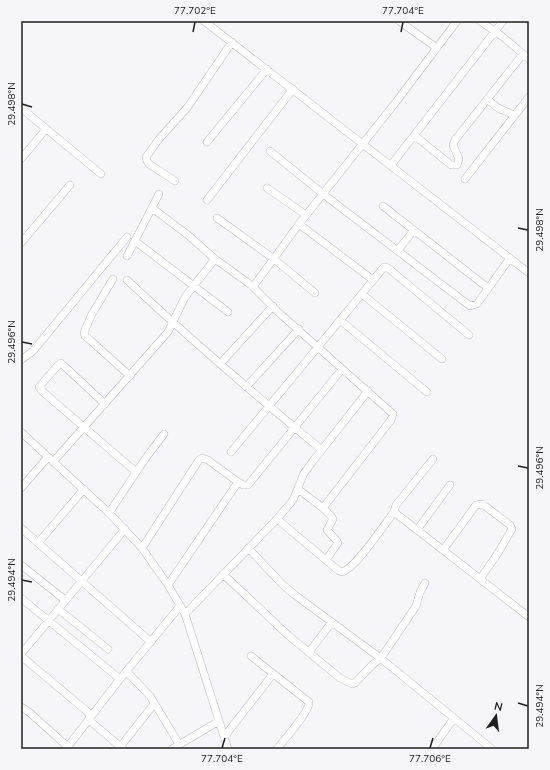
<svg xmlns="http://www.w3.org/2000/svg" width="550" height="770" font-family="'Nunito Sans',sans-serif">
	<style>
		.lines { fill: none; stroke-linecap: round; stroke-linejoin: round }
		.minor-casing { stroke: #bcbbbf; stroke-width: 8 }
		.minor { stroke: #fff; stroke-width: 7 }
		.ticks { fill: none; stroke: #202021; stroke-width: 1.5 }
		.neatline { fill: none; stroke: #202021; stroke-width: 1.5 }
		.ticks-label { font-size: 10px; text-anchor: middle; fill: #202021 }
	</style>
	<rect width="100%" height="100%" fill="#f6f5f9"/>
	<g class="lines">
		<g class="minor-casing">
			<path id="minor" d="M 204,21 L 529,273
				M 399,21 L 437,48
				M 480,21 L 503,37 L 529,59
				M 487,99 L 498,108 L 514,115
				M 21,108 L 101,174
				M 414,135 L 451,165 L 457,165 L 459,159 L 453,145 L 455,140 L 523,54
				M 207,142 L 267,69
				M 270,151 L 323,194 L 470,306 L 477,304 L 510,258
				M 21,159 L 46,129
				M 391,165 L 503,21
				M 465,179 L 529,97
				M 175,181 L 149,164 L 147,161 L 146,157 L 159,139 L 187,108 L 232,42
				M 267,188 L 306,215
				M 207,200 L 293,89
				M 383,206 L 488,288
				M 152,208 L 188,235 L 215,259 L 251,285 L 277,311 L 393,414 L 391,420 L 323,508 L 298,489
				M 217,218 L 274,259 L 315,293
				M 299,224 L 373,280
				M 135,241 L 228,312
				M 21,243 L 70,185
				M 398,250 L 414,230
				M 127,256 L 159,194
				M 113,279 L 92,314 L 84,332 L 85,336 L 90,340 L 130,376
				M 127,280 C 190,339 255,395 322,450
				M 253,287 L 299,224 L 396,102 L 457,21
				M 362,294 L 442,359
				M 340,320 L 427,392
				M 21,360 L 33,351 L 127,237
				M 220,364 L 273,306
				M 246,387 L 299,329
				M 105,404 L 61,363 L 59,364 L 39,387 L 43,392 L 136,472
				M 21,432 L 109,513 L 142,548 L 168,585 L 185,614 L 228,749
				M 231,452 L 384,267 L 388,268 L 469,335
				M 53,462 L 168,332 L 185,297 L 215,259
				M 21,488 L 48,457
				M 323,508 L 331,516 L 333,519 L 327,530 L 337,541 L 338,543 L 326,560
				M 394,512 L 396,505 L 433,459
				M 109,513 L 145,459 L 164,434
				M 277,519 L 293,500 L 304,473 L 313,461 L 368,391
				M 21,528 L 151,642
				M 417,530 L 450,485
				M 38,543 L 84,489
				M 142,548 L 199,460 L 202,458 L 208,460 L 238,482
				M 248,548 L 283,585 L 295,595 L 379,657 L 492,749
				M 443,550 L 476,505 L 482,504 L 485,506 L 510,525 L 512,529 L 498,553 L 480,579
				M 21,565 L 65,600
				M 223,574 L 289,636 L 340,678 L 352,684 L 355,683 L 372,665 L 381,658 L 416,606 L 420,592 L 425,583
				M 168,585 L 238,482 L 243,485 L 248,485 L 342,369
				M 21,598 L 120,679
				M 58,609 L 108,649
				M 185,614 L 277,519 L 339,571 L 342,572 C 355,569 384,525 394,512 L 529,617
				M 309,652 L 332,622
				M 21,654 L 125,529
				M 21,656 L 89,713 L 89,720 L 123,749
				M 251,656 L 309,702 C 310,711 284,740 277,749
				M 127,672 L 150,696 L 179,744
				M 21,707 L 29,712 L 68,747
				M 224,737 L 273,674
				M 120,747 L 154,704
				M 66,749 L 120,679 L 180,606
				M 172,749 L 219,721
				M 433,749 L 435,745 L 454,718"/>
		</g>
		<use href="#minor" class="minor"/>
	</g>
	<path class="ticks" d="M 193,32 L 195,22M 401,32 L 403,22M 22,104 L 32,107M 518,228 L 528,230M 22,342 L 32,344M 518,466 L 528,468M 22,580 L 32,582M 518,703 L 528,706M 222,748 L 225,738M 430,748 L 433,738"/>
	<rect width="550" height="770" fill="none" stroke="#f6f5f9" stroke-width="44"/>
	<g transform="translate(496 716) rotate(14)" stroke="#f6f5f9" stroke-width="3" paint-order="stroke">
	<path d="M0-3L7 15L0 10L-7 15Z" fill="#202021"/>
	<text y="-6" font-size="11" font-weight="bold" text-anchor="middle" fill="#202021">N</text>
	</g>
	<rect x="22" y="22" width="506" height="726" class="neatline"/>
	<g class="ticks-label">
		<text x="195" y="14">77.702°E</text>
		<text x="403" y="14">77.704°E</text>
		<text transform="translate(11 104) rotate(-90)" y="4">29.498°N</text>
		<text transform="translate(539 230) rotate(-90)" y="4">29.498°N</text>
		<text transform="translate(11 342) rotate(-90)" y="4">29.496°N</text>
		<text transform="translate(539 468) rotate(-90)" y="4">29.496°N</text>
		<text transform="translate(11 580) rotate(-90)" y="4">29.494°N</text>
		<text transform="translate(539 706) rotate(-90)" y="4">29.494°N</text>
		<text x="222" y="762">77.704°E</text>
		<text x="430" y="762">77.706°E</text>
	</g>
</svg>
